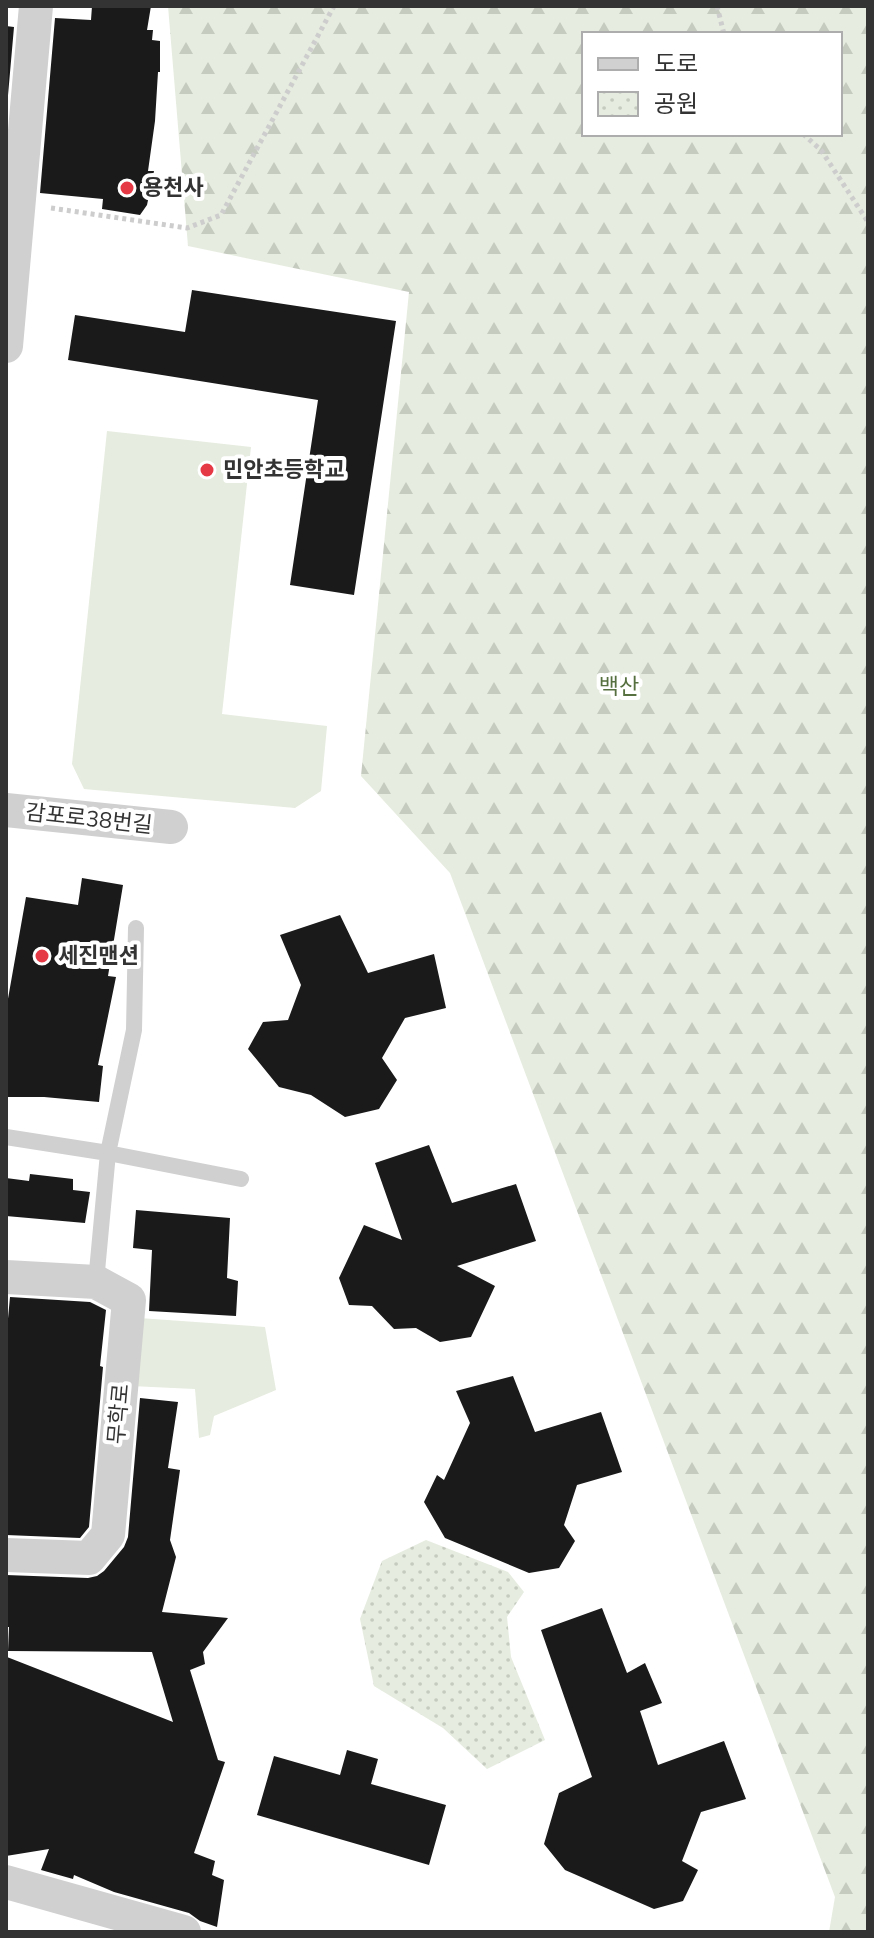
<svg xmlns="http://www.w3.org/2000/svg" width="874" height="1938" font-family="'Nunito Sans','Noto Sans KR',sans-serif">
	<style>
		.green { fill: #e6ecdf }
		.forest { fill: url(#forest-firs); fill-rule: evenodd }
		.park { fill: url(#park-dots) }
		.building { fill: #1a1a1a }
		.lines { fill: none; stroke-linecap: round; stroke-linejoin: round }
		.path { stroke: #cdcdcd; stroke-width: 5; stroke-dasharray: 4 4; stroke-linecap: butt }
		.service { stroke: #d0d0d0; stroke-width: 16 }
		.minor { stroke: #d0d0d0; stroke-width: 34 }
		.poi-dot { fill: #e63946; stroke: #fff; stroke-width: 3 }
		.labels { text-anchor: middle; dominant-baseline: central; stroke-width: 8; stroke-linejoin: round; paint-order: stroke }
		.poi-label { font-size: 22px; font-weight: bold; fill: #333; stroke: #fff; text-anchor: start }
		.park-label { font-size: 22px; fill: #56703f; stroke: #fff }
		.street-label { font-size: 22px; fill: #333; stroke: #fff }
	</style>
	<defs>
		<pattern id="forest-firs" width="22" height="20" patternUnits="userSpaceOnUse" patternTransform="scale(2)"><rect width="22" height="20" fill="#e6ecdf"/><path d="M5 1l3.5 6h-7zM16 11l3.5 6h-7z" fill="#c6cbc0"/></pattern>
		<pattern id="park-dots" width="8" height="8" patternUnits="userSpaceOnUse" patternTransform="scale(2)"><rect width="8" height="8" fill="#e6ecdf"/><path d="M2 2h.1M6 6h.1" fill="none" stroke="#c6cbc0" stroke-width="1.8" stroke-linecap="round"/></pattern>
	</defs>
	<rect width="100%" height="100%" fill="#fff"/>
	<path class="green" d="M 107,431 L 251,447 L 222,714 L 327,726 L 321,791 L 295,808 L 84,789 L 72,764 Z
		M 139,1318 L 265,1327 L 276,1390 L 214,1416 L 210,1435 L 199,1438 L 195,1389 L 131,1386 Z"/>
	<path class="forest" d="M 168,6 L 868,6 L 868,1932 L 829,1932 L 835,1897 L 450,873 L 361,776 L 409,292 L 188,246 ZM 584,34 L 840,34 L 840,134 L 584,134 Z"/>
	<path class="park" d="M 426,1540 L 508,1572 L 524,1592 L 507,1617 L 511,1657 L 545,1740 L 487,1769 L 443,1728 L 374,1686 L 360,1619 L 382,1561 Z"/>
	<path class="building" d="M 92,6 L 151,6 L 147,30 L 153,30 L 152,40 L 160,41 L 160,72 L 158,72 L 155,121 L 148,171 L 154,171 L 147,205 L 140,215 L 102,209 L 103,199 L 40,193 L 55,18 L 91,20 Z
		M 6,26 L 14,27 L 6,118 Z
		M 192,290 L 396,321 L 354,595 L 290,585 L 318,400 L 68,360 L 75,315 L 185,332 Z
		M 82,878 L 123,885 L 108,976 L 116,977 L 98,1065 L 103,1066 L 99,1102 L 44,1097 L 6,1097 L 6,1010 L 26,897 L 78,905 Z
		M 340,915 L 368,973 L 434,954 L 446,1008 L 405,1018 L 382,1058 L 397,1080 L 379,1109 L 345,1117 L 311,1095 L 279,1087 L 248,1049 L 263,1022 L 288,1020 L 301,985 L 280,935 Z
		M 429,1145 L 452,1203 L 516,1184 L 536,1241 L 457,1266 L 495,1286 L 471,1337 L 440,1342 L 416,1328 L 394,1329 L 372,1306 L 349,1305 L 339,1278 L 364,1225 L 402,1240 L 375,1163 Z
		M 30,1174 L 73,1179 L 73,1190 L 90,1192 L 85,1223 L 6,1216 L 6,1178 L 29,1181 Z
		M 136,1210 L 230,1218 L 227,1278 L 238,1281 L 236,1316 L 149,1311 L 152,1250 L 133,1248 Z
		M 10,1297 L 90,1302 L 106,1310 L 100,1366 L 103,1367 L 89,1527 L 80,1538 L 6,1535 L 6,1340 Z
		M 513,1376 L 535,1432 L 601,1412 L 622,1472 L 577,1485 L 564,1525 L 575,1541 L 559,1568 L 529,1573 L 445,1538 L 424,1502 L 437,1475 L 444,1480 L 470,1423 L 456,1391 Z
		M 140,1398 L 178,1402 L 168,1468 L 180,1470 L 170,1540 L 176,1557 L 162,1612 L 228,1618 L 203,1652 L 205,1664 L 190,1670 L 218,1760 L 225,1762 L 194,1853 L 215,1861 L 212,1875 L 224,1880 L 217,1927 L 200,1921 L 189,1913 L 114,1892 L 74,1875 L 73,1879 L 41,1870 L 49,1849 L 6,1856 L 7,1657 L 173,1722 L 152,1652 L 8,1651 L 9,1627 L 6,1627 L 6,1575 L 88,1578 L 97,1576 L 104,1571 L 124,1547 L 128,1537 Z
		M 602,1608 L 627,1673 L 645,1663 L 662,1703 L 640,1711 L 658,1765 L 724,1741 L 746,1799 L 701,1812 L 682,1861 L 698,1870 L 683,1901 L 654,1909 L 565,1870 L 544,1844 L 559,1793 L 592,1777 L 541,1630 Z
		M 347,1750 L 378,1759 L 371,1784 L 446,1805 L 429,1865 L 257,1815 L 274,1756 L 340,1775 Z"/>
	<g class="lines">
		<path class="path" d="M 717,6 L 724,34
			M 803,134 L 821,150 L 868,222
			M 51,208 L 187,228 L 221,215 L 334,6"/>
		<path class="service" d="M 6,1137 L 108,1153 L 241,1179
			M 96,1282 L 108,1153 L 134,1030 L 136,928"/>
		<path class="minor" d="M 6,346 L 36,6
			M 6,810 L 171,827
			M 6,1277 L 96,1282 L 129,1300 L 108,1535 L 89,1558 L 6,1555
			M 6,1882 L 184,1932"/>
	</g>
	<g class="poi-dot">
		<circle cx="127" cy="188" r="8"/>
		<circle cx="207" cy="470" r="8"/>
		<circle cx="42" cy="956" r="8"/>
	</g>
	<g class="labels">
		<g class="poi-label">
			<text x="143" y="188">용천사</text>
			<text x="223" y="470">민안초등학교</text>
			<text x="58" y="956">세진맨션</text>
		</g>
		<g class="park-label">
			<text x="619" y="687">백산</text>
		</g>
		<g class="street-label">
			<text transform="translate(89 819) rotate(6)">감포로38번길</text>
			<text transform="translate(119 1414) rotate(-85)">무학로</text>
		</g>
	</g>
	<rect width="874" height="1938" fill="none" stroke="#333333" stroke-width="16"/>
	<rect x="582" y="32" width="260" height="104" fill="#ffffff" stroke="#adadad" stroke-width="2"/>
	<rect x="598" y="58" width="40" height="12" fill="#d0d0d0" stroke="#adadad" stroke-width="2"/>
	<text x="654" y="72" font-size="24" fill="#333333">도로</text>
	<rect x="598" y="92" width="40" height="24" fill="url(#park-dots)" stroke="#adadad" stroke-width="2"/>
	<text x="654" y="112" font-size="24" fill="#333333">공원</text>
</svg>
